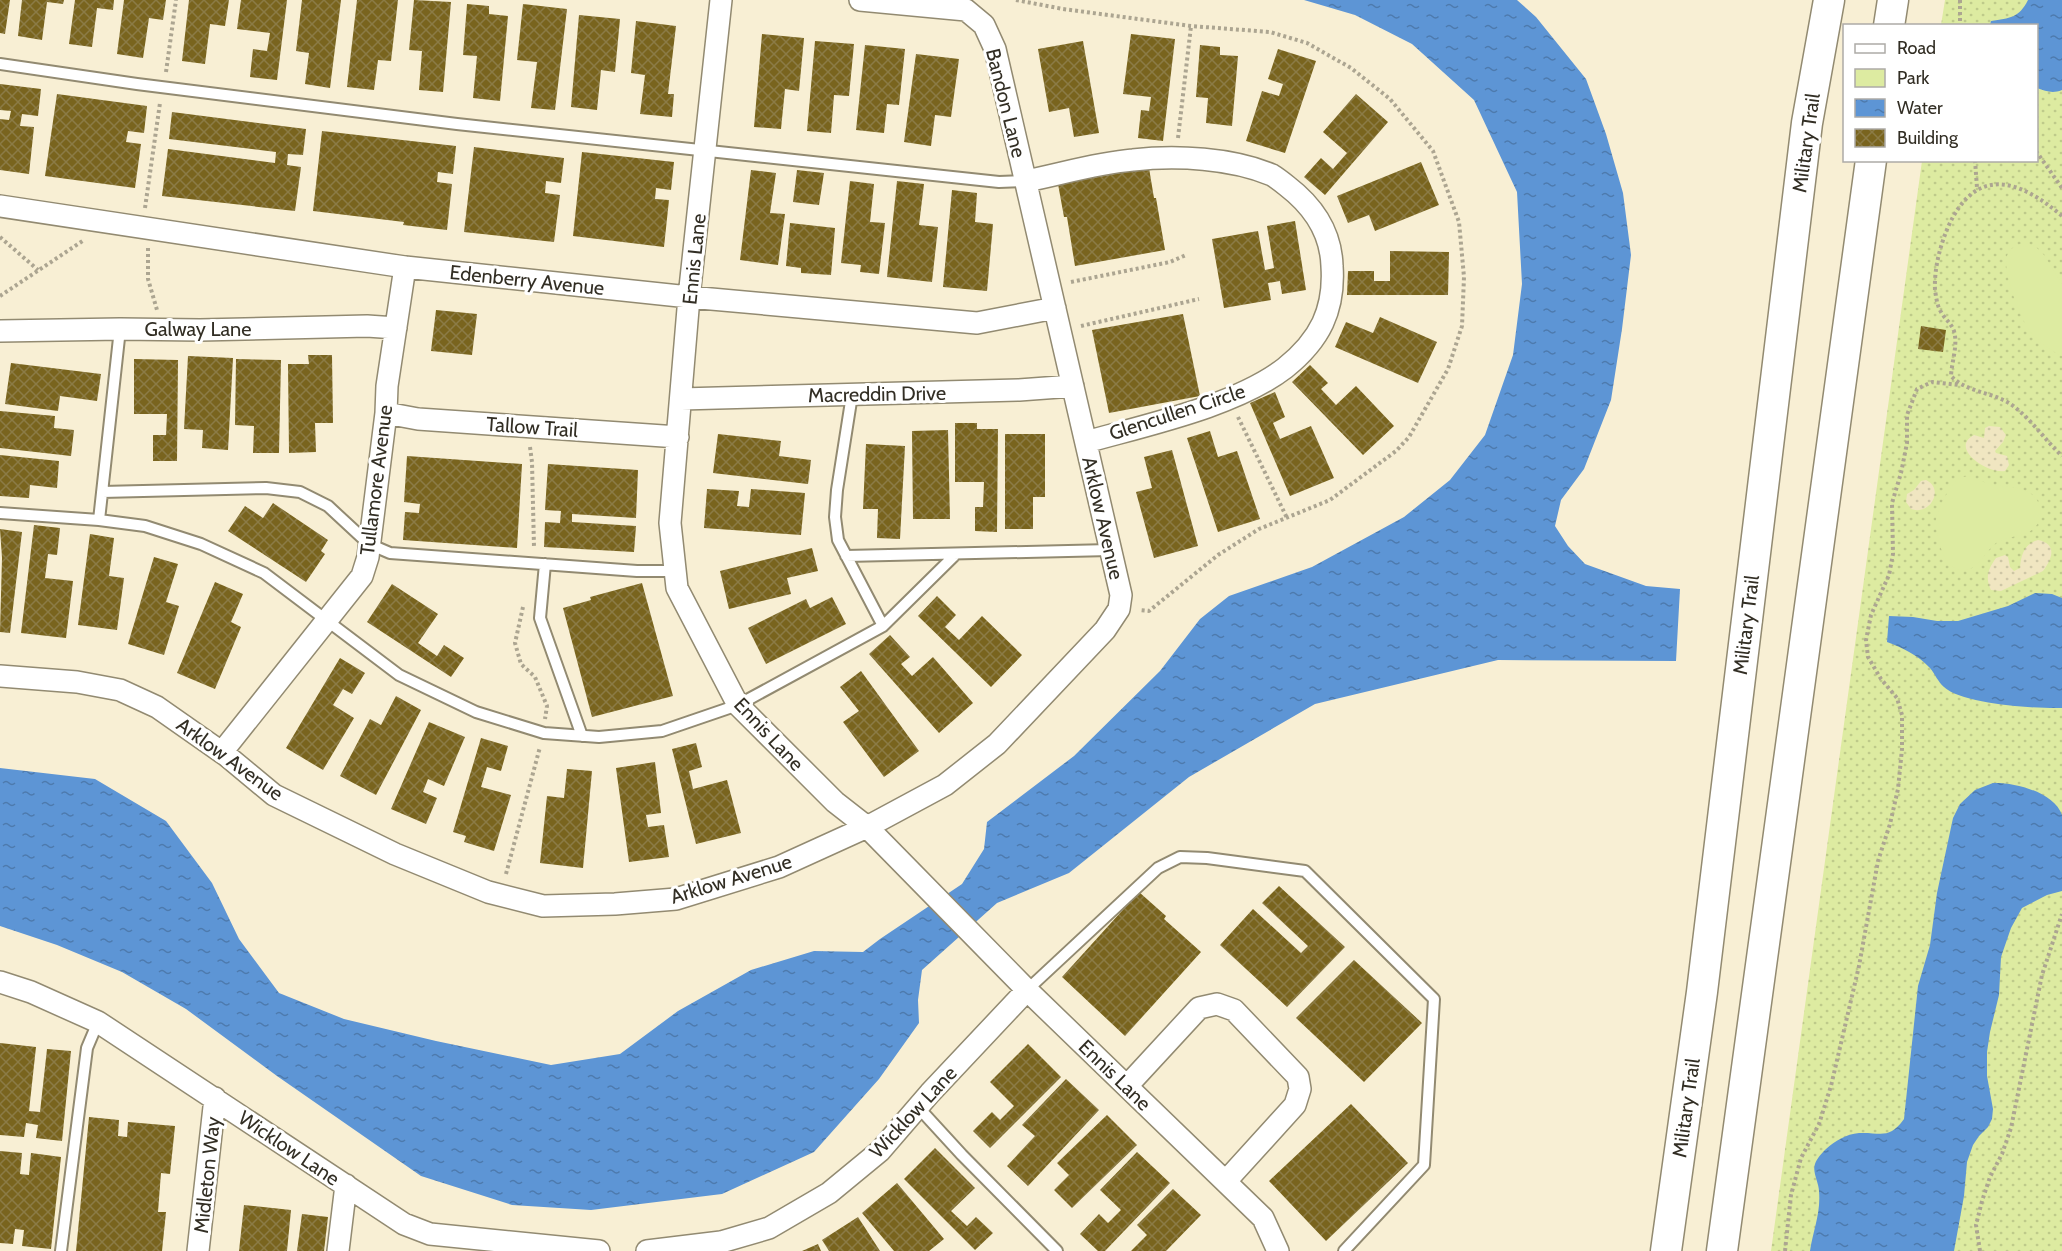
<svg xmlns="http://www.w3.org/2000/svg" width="2062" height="1251" font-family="Cabin,sans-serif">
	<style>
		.grass { fill: url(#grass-dots) }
		.sand { fill: url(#sand-dots) }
		.park { fill: #ddeba1 }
		.water { fill: url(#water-ripples) }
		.building { fill: url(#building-cross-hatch) }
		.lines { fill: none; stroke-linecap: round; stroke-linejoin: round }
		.service-casing { stroke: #928a71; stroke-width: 14 }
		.minor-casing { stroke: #928a71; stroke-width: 24 }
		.secondary-casing { stroke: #928a71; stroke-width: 33 }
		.path { stroke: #aca591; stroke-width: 4; stroke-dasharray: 3 3; stroke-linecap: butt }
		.service { stroke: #fff; stroke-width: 10 }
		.minor { stroke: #fff; stroke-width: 21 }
		.secondary { stroke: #fff; stroke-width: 30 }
		.labels { text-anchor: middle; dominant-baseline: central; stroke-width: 6; stroke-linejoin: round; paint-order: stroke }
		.street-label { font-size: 20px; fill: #322e24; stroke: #fff }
	</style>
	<defs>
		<pattern id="grass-dots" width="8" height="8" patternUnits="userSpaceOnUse" patternTransform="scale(1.5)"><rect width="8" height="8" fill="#ddeba1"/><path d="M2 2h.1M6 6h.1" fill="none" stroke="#beca8a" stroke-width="1.8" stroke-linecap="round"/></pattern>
		<pattern id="sand-dots" width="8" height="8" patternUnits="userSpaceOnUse" patternTransform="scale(1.5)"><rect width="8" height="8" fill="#f0e6c1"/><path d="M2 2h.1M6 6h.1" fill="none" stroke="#cec6a6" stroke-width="1.8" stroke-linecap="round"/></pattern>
		<pattern id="water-ripples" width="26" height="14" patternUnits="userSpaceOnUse" patternTransform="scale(1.5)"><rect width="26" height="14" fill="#5d95d5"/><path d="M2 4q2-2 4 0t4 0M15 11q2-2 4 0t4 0" fill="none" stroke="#4d7aad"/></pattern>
		<pattern id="building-cross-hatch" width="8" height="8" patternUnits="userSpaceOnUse" patternTransform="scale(1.5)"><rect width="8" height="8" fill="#79641e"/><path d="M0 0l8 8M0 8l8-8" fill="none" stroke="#8b7b46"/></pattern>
	</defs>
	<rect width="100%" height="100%" fill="#f8efd4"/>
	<path class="grass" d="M 1945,0 L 2062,0 L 2062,1251 L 1771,1251 L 1922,161 L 2036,160 L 2036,26 L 1941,25 Z"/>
	<path class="sand" d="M 1989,426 L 2000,427 L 2006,435 L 2003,442 L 1995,451 L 1996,453 L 2007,456 L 2009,465 L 2005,471 C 1987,474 1949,448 1974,435 L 1984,438 L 1985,428 Z
		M 1926,480 C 1945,489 1930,516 1911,509 L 1906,502 L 1907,494 L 1914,490 L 1921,481 Z
		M 2038,540 C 2058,544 2052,559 2043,571 L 2001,591 L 1991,590 C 1985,578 1988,569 1996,558 L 2005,555 L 2008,557 L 2010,567 L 2014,571 L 2020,568 C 2021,555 2024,544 2038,540 Z"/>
	<path class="park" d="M 2024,243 L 2035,246 L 2044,255 L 2062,284 L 2062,356 C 2049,350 2038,341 2029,330 C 2020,317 2002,271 2007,256 C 2009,248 2017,245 2024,243 Z
		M 1968,476 C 1977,479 1985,483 1994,485 C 2004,487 2016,486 2026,491 C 2041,497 2046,517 2034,528 C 2024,538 2008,535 1996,543 C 1984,552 1979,571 1962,570 C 1944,570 1936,537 1936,522 C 1935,512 1951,484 1959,478 C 1960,478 1967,476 1968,476 Z"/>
	<path class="water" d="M 1304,0 L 1517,0 L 1536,17 L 1586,79 L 1606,134 L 1623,193 L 1631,255 L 1622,329 L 1611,400 L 1584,469 L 1561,500 L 1555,526 L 1568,546 L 1585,564 L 1646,586 L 1680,589 L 1676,661 L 1498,660 L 1315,704 L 1189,777 L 1069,873 L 997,903 L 922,970 L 918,1000 L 919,1023 L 879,1079 L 814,1152 L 722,1194 L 591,1210 L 512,1205 L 421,1176 L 277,1076 L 186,1009 L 122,972 L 57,945 L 0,926 L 0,768 L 95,779 L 166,821 L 212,883 L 239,939 L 279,993 L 344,1019 L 436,1041 L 551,1065 L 620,1054 L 678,1011 L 751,970 L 814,951 L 863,952 L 880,939 L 962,884 L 984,849 L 987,822 L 1074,756 L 1160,671 L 1200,619 L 1229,596 L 1312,567 L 1404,517 L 1450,480 L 1485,435 L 1513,355 L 1522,284 L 1517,192 L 1474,100 L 1412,44 L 1355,15 Z
		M 2028,0 L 2062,0 L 2062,90 C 2052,94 2046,91 2037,88 L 2036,26 L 1990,25 L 1991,21 C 2010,18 2019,18 2028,0 Z
		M 2035,593 L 2052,594 L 2062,598 L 2062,708 C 2037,709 1962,704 1944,687 C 1938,682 1935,674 1930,668 C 1918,655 1903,648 1887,642 L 1889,616 L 1913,617 L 1937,621 L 1958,621 L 2008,606 Z
		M 1993,783 C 2014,782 2054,792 2062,815 L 2062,891 L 2047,895 L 2022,908 L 2011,928 L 2001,957 L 1999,995 L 1990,1032 L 1987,1052 L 1987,1076 L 1993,1109 L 1992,1119 L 1988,1127 L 1979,1136 L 1973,1145 L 1967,1162 L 1964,1196 L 1954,1251 L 1810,1251 C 1813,1231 1821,1213 1819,1191 C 1819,1183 1812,1172 1815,1164 C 1817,1158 1822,1153 1826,1149 C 1835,1141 1846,1134 1859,1133 C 1881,1132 1889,1140 1904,1119 L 1918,986 L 1930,945 L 1937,893 L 1953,818 L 1960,804 L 1975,790 Z"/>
	<path class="building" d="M 0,0 L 10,0 L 5,34 L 0,33 Z
		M 22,0 L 64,0 L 63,4 L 47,2 L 42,40 L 18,36 Z
		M 75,0 L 114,0 L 113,10 L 97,8 L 92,47 L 69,44 Z
		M 124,0 L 166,0 L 163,20 L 149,18 L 143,58 L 117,54 Z
		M 189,0 L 229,0 L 225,26 L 210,24 L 205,64 L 182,61 Z
		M 241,0 L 287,0 L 277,80 L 250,77 L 253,49 L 267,51 L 270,33 L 237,29 Z
		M 302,0 L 341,0 L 330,88 L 305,84 L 309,53 L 296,51 Z
		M 357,0 L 398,0 L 391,61 L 378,60 L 374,90 L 347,87 Z
		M 414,0 L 451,2 L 443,92 L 419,90 L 422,51 L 409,50 Z
		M 467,4 L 489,6 L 489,14 L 508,16 L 500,101 L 473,98 L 477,56 L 463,55 Z
		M 523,4 L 567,9 L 555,110 L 531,108 L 537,62 L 517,60 Z
		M 579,15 L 620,19 L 615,72 L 601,70 L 597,110 L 571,107 Z
		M 636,21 L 676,26 L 668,94 L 674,94 L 672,117 L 640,114 L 645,75 L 631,73 Z
		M 762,34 L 804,38 L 799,91 L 785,89 L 781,129 L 754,127 Z
		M 1131,34 L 1175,39 L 1163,141 L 1138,138 L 1141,110 L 1149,111 L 1151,97 L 1123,94 Z
		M 815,41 L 854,44 L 849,96 L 834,95 L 831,133 L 807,131 Z
		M 1083,41 L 1099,133 L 1074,137 L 1069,108 L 1049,112 L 1038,49 Z
		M 865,45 L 905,49 L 899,105 L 887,104 L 884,133 L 856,130 Z
		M 1200,45 L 1220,47 L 1220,55 L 1238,56 L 1232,126 L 1206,123 L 1208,98 L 1196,97 Z
		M 1278,49 L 1316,61 L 1285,153 L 1246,141 L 1262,91 L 1279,96 L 1283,84 L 1268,79 Z
		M 916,54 L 959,59 L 951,117 L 935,115 L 931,146 L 904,142 Z
		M 0,84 L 41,89 L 38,116 L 22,114 L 20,126 L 34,127 L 29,174 L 0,170 L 0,119 L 9,120 L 11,111 L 0,110 Z
		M 57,94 L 147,106 L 144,133 L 128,131 L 126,142 L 141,144 L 135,188 L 45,176 Z
		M 1356,94 L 1388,122 L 1325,195 L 1304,177 L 1321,158 L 1333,169 L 1347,153 L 1323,132 Z
		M 172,112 L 306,129 L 303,155 L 288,154 L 287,165 L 301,167 L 295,211 L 162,196 L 168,149 L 275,163 L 276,152 L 169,139 Z
		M 322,131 L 456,146 L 453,174 L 438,172 L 437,182 L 452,184 L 447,230 L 403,225 L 404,222 L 313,211 Z
		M 474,147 L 564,158 L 561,183 L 546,181 L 545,193 L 560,195 L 554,242 L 464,232 Z
		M 582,152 L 674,162 L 671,190 L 656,188 L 655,199 L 669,200 L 664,247 L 573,236 Z
		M 1421,162 L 1439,205 L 1375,231 L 1369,215 L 1348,223 L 1337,196 Z
		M 1149,168 L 1154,198 L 1156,198 L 1165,250 L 1075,266 L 1067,217 L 1064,217 L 1058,184 Z
		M 751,170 L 776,173 L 770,213 L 785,214 L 778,265 L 740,260 Z
		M 797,170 L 824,173 L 819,205 L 793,202 Z
		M 850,181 L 874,184 L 870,222 L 885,223 L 879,274 L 860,272 L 861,265 L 841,263 Z
		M 897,181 L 924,184 L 919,225 L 938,227 L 932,282 L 887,277 Z
		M 952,190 L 977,193 L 975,222 L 993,224 L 987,291 L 943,287 Z
		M 1295,221 L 1306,290 L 1282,294 L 1280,281 L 1268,283 L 1271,300 L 1224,308 L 1212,239 L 1258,231 L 1265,270 L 1274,268 L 1267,226 Z
		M 790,223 L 835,228 L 831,275 L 801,273 L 801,268 L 786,266 Z
		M 1390,251 L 1449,252 L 1448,295 L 1347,295 L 1348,271 L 1374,271 L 1374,281 L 1390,281 Z
		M 436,310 L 477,314 L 472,355 L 431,351 Z
		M 1183,314 L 1200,396 L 1109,413 L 1092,330 Z
		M 1380,317 L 1437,342 L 1418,383 L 1335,347 L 1346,322 L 1373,333 Z
		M 1921,326 L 1946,330 L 1943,352 L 1918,349 Z
		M 308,355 L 332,355 L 333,423 L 315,423 L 316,452 L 289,453 L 288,364 L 309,364 Z
		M 188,356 L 233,358 L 228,450 L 202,448 L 203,430 L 184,429 Z
		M 134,359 L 178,360 L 177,461 L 153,461 L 153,435 L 166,435 L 167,414 L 134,414 Z
		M 236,359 L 281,360 L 279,453 L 253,453 L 254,426 L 235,425 Z
		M 11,363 L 101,374 L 97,401 L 60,396 L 58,411 L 5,404 Z
		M 1310,365 L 1328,383 L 1321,389 L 1336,405 L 1356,386 L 1394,426 L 1363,455 L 1292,382 Z
		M 1275,392 L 1285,417 L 1273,423 L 1280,439 L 1311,426 L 1334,478 L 1290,496 L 1250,403 Z
		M 0,411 L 55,416 L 54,428 L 74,430 L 71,456 L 0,448 Z
		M 955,423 L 977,423 L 977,429 L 998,429 L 997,532 L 975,531 L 975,507 L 983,507 L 984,482 L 955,482 Z
		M 948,430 L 950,519 L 913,519 L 912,431 Z
		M 1210,431 L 1218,457 L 1237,451 L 1260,519 L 1218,532 L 1187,438 Z
		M 718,434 L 781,441 L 779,456 L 811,460 L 808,484 L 713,473 Z
		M 1005,434 L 1045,434 L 1045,497 L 1033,497 L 1033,529 L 1005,529 Z
		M 866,444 L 905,446 L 900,539 L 877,538 L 878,509 L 863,509 Z
		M 1172,450 L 1198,546 L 1154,558 L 1136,492 L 1152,488 L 1144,457 Z
		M 0,455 L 59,461 L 57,488 L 30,485 L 29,498 L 0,496 Z
		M 407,456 L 522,464 L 517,548 L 403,540 L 405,512 L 419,513 L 420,504 L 404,502 Z
		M 548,464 L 638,470 L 636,518 L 572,514 L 572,522 L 636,526 L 634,552 L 544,547 L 545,522 L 560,523 L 561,511 L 545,510 Z
		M 707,489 L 739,491 L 737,506 L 749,507 L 751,489 L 805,493 L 801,535 L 704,528 Z
		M 273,503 L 328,540 L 321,551 L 325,554 L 306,582 L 228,531 L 245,506 L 263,518 Z
		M 34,525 L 60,528 L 57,555 L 48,554 L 45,578 L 73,581 L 66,638 L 21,633 Z
		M 0,529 L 22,532 L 10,633 L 0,632 L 2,558 Z
		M 90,534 L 114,538 L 109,576 L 124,578 L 117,630 L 78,625 Z
		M 812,548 L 818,571 L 787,578 L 791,594 L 729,609 L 720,571 Z
		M 154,557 L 178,564 L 166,602 L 179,606 L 164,655 L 128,644 Z
		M 215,582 L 243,594 L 231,622 L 241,627 L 215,689 L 177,673 Z
		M 642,583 L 673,696 L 592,717 L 563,608 L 591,600 L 590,597 Z
		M 392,584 L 438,614 L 418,643 L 437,656 L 444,645 L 464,658 L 451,677 L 367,622 Z
		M 937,596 L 956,615 L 945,627 L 959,640 L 982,616 L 1022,655 L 991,687 L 918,616 Z
		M 832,597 L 846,624 L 766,664 L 748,628 L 806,599 L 810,608 Z
		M 890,635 L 910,657 L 901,664 L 912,676 L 933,657 L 973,703 L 939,733 L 869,654 Z
		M 340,658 L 365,673 L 352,694 L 343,689 L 333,705 L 354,718 L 323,770 L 286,748 Z
		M 861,671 L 919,751 L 884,777 L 843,722 L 859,711 L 840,687 Z
		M 396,696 L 421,710 L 376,795 L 340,776 L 370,719 L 381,725 Z
		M 429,722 L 465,737 L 444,786 L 428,779 L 423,792 L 437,798 L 426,824 L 391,809 Z
		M 481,738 L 508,746 L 501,771 L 487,767 L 481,787 L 511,795 L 494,851 L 464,842 L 466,836 L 453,832 Z
		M 696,743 L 702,767 L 689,771 L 693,789 L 727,780 L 741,833 L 696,844 L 672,749 Z
		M 655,762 L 661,813 L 646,815 L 648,827 L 664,825 L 669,857 L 629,862 L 616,768 Z
		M 567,769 L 592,771 L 583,868 L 540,863 L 547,796 L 564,798 Z
		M 1279,886 L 1345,947 L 1287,1007 L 1220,945 L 1253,909 L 1301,953 L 1308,946 L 1262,903 Z
		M 1139,892 L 1166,916 L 1164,919 L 1201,952 L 1125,1036 L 1062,977 Z
		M 1354,960 L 1422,1023 L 1364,1082 L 1296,1018 Z
		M 0,1043 L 36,1047 L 29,1111 L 40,1112 L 47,1049 L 71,1051 L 62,1141 L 36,1138 L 38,1125 L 26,1123 L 24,1137 L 0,1135 Z
		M 1028,1044 L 1061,1077 L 990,1148 L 973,1131 L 992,1112 L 1000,1120 L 1014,1106 L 990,1082 Z
		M 1066,1079 L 1099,1110 L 1028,1186 L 1007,1166 L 1035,1136 L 1022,1125 Z
		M 1351,1104 L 1408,1163 L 1326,1241 L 1269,1181 Z
		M 1107,1115 L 1137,1145 L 1072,1208 L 1054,1190 L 1069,1175 L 1057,1163 Z
		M 89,1117 L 119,1120 L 118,1136 L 127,1137 L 128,1122 L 175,1126 L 170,1174 L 161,1173 L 158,1212 L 166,1212 L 162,1251 L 76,1251 Z
		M 935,1148 L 975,1188 L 951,1211 L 967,1226 L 976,1217 L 993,1233 L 975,1250 L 904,1179 Z
		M 0,1151 L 22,1153 L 20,1174 L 29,1175 L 31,1153 L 61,1157 L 51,1249 L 22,1246 L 24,1230 L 15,1229 L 13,1244 L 0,1243 Z
		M 1137,1152 L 1170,1183 L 1105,1251 L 1098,1251 L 1080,1234 L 1099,1214 L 1108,1223 L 1121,1210 L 1100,1190 Z
		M 897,1183 L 944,1239 L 929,1251 L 894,1251 L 862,1213 Z
		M 1173,1189 L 1201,1215 L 1166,1251 L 1131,1251 L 1147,1235 L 1137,1225 Z
		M 244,1205 L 291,1210 L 287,1251 L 239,1251 Z
		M 302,1214 L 328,1217 L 324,1251 L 297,1251 Z
		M 858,1217 L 880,1251 L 829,1251 L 822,1240 Z
		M 818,1244 L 821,1251 L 802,1251 Z"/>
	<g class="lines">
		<g class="service-casing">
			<path id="service" d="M 0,64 L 137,84 L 457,124 L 999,182 L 1026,181
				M 852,395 L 837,490 L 835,517 L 838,540 L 883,626
				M 102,492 L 266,488 L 300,492 L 328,506 L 369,544 L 390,553 L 637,571 L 675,571
				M 0,513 L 99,520 L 145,526 L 201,544 L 264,573 L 399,675 L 476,712 L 544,733 L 599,737 L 662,731 L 738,705 L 883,626 L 956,554
				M 99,520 L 120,329
				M 846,556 L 1110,550
				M 545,564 L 540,618 L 582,736
				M 1027,990 L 1158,868 L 1180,857 L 1207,858 L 1305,871 L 1434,999 L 1424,1165 L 1344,1251
				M 918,1107 L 962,1155 L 1057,1251
				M 61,1251 L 87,1048 L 98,1022"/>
		</g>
		<g class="minor-casing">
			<path id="minor" d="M 721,0 L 689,297 L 670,523 L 677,588 L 738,705 L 835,802 L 867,827 L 1027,990 L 1263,1218 L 1278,1251
				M 1026,181 C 1061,174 1097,163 1133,160 C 1176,155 1232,158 1272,175 C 1277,178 1282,182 1287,186 C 1313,206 1331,232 1332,266 C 1335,310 1320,340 1285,368 C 1236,406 1146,425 1086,442
				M 0,206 L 405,267 L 689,297 L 977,323 L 1055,308
				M 0,331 L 120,329 L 200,330 L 367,326 L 396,328
				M 681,399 L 1019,390 L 1073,386
				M 386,413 L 418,419 L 678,437
				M 0,676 L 77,682 L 120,690 L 157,707 L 227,756 L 274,795 L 395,854 L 488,892 L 543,906 L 615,904 L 676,899 L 779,867 L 867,827 L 945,785 L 997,744 L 1105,630 L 1119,609 L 1121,595 L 995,49 L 984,25 L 966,10 L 860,0
				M 222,752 L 362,576 L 368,557 L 386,413 L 387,386 L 405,267
				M 0,982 L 31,992 L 98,1022 L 404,1224 L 430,1234 L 599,1251
				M 1127,1086 L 1199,1008 L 1217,1004 L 1234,1010 L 1298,1077 L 1300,1089 L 1295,1105 L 1226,1181
				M 198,1251 L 215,1098
				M 338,1251 L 346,1185
				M 647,1251 L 721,1242 L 769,1228 L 829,1193 L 880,1151 L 930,1093 L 1027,990"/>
		</g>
		<g class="secondary-casing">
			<path id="secondary" d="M 1889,26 L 1893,0
				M 1666,1251 L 1702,992 L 1807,123 L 1829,0
				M 1722,1251 L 1871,160"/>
		</g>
		<path class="path" d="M 1016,0 L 1063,9 L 1191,26 L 1270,32 L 1307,43 L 1351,68 L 1390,99 L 1433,151 L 1459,222 L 1464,277 L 1462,326 L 1448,369 L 1409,437 L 1396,451 L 1330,500 L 1259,529 L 1218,555 L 1149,611 L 1139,610
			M 1960,0 L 1960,26
			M 166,72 L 176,0
			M 1178,138 L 1191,26
			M 2036,151 L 2062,188
			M 1975,160 L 1977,188
			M 145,208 L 160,103
			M 2062,216 C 2019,179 1976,165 1948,227 C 1940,246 1934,269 1935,290 C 1936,296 1937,306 1941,312 C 1945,319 1951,323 1954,331 C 1958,345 1952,360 1951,376 C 1966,392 1991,392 2009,403 C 2030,417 2044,439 2062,456
			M 0,237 L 38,270
			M 148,248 L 148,279 L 157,310
			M 1071,282 L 1170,262 L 1186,255
			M 0,296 L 84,240
			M 1081,326 L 1199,299
			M 1238,417 L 1287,518
			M 530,447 L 532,462 L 534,547
			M 523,607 L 515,643 L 521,664 L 535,677 L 547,706 L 545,719
			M 506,874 L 540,747
			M 1785,1251 L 1791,1195 L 1801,1158 L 1819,1124 L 1831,1086 L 1859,966 L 1878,861 L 1890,824 L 1898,789 L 1902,749 L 1902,715 L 1897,698 L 1881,679 L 1868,657 L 1866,640 L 1871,615 L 1889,575 L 1893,554 L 1892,503 L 1901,473 L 1907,443 L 1907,415 L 1917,389 L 1932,382 L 1959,385
			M 1980,1251 L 1976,1225 L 1982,1201 L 1990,1177 L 2002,1154 L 2011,1128 L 2042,975 L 2062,914"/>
		<use href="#service" class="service"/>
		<use href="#minor" class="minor"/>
		<use href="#secondary" class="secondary"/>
	</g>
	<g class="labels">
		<g class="street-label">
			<text transform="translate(1006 103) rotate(76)">Bandon Lane</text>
			<text transform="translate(1806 143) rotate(-82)">Military Trail</text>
			<text transform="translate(694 259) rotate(-84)">Ennis Lane</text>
			<text transform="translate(527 280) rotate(6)">Edenberry Avenue</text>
			<text x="198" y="329">Galway Lane</text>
			<text transform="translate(877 394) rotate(-1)">Macreddin Drive</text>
			<text transform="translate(1177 412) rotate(-18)">Glencullen Circle</text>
			<text transform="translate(532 427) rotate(4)">Tallow Trail</text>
			<text transform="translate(376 480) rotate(-83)">Tullamore Avenue</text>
			<text transform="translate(1103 518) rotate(77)">Arklow Avenue</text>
			<text transform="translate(1746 625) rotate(-83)">Military Trail</text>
			<text transform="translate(769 734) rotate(47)">Ennis Lane</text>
			<text transform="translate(230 759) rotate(36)">Arklow Avenue</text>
			<text transform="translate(731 879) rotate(-17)">Arklow Avenue</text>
			<text transform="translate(1115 1075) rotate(44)">Ennis Lane</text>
			<text transform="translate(1686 1108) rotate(-82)">Military Trail</text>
			<text transform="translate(913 1112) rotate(-47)">Wicklow Lane</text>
			<text transform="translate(289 1148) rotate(34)">Wicklow Lane</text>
			<text transform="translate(207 1175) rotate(-84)">Midleton Way</text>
		</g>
	</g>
	<rect x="1843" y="24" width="195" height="138" fill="#ffffff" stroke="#adaba7" stroke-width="1.5"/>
	<rect x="1855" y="44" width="30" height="9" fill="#ffffff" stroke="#adaba7" stroke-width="1.5"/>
	<text x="1897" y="54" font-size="18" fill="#322e24">Road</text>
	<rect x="1855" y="69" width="30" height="18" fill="#ddeba1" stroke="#adaba7" stroke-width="1.5"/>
	<text x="1897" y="84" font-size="18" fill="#322e24">Park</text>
	<rect x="1855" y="99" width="30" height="18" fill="url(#water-ripples)" stroke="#adaba7" stroke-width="1.5"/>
	<text x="1897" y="114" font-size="18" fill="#322e24">Water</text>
	<rect x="1855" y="129" width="30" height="18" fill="url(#building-cross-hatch)" stroke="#adaba7" stroke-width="1.5"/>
	<text x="1897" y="144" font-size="18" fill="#322e24">Building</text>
</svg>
